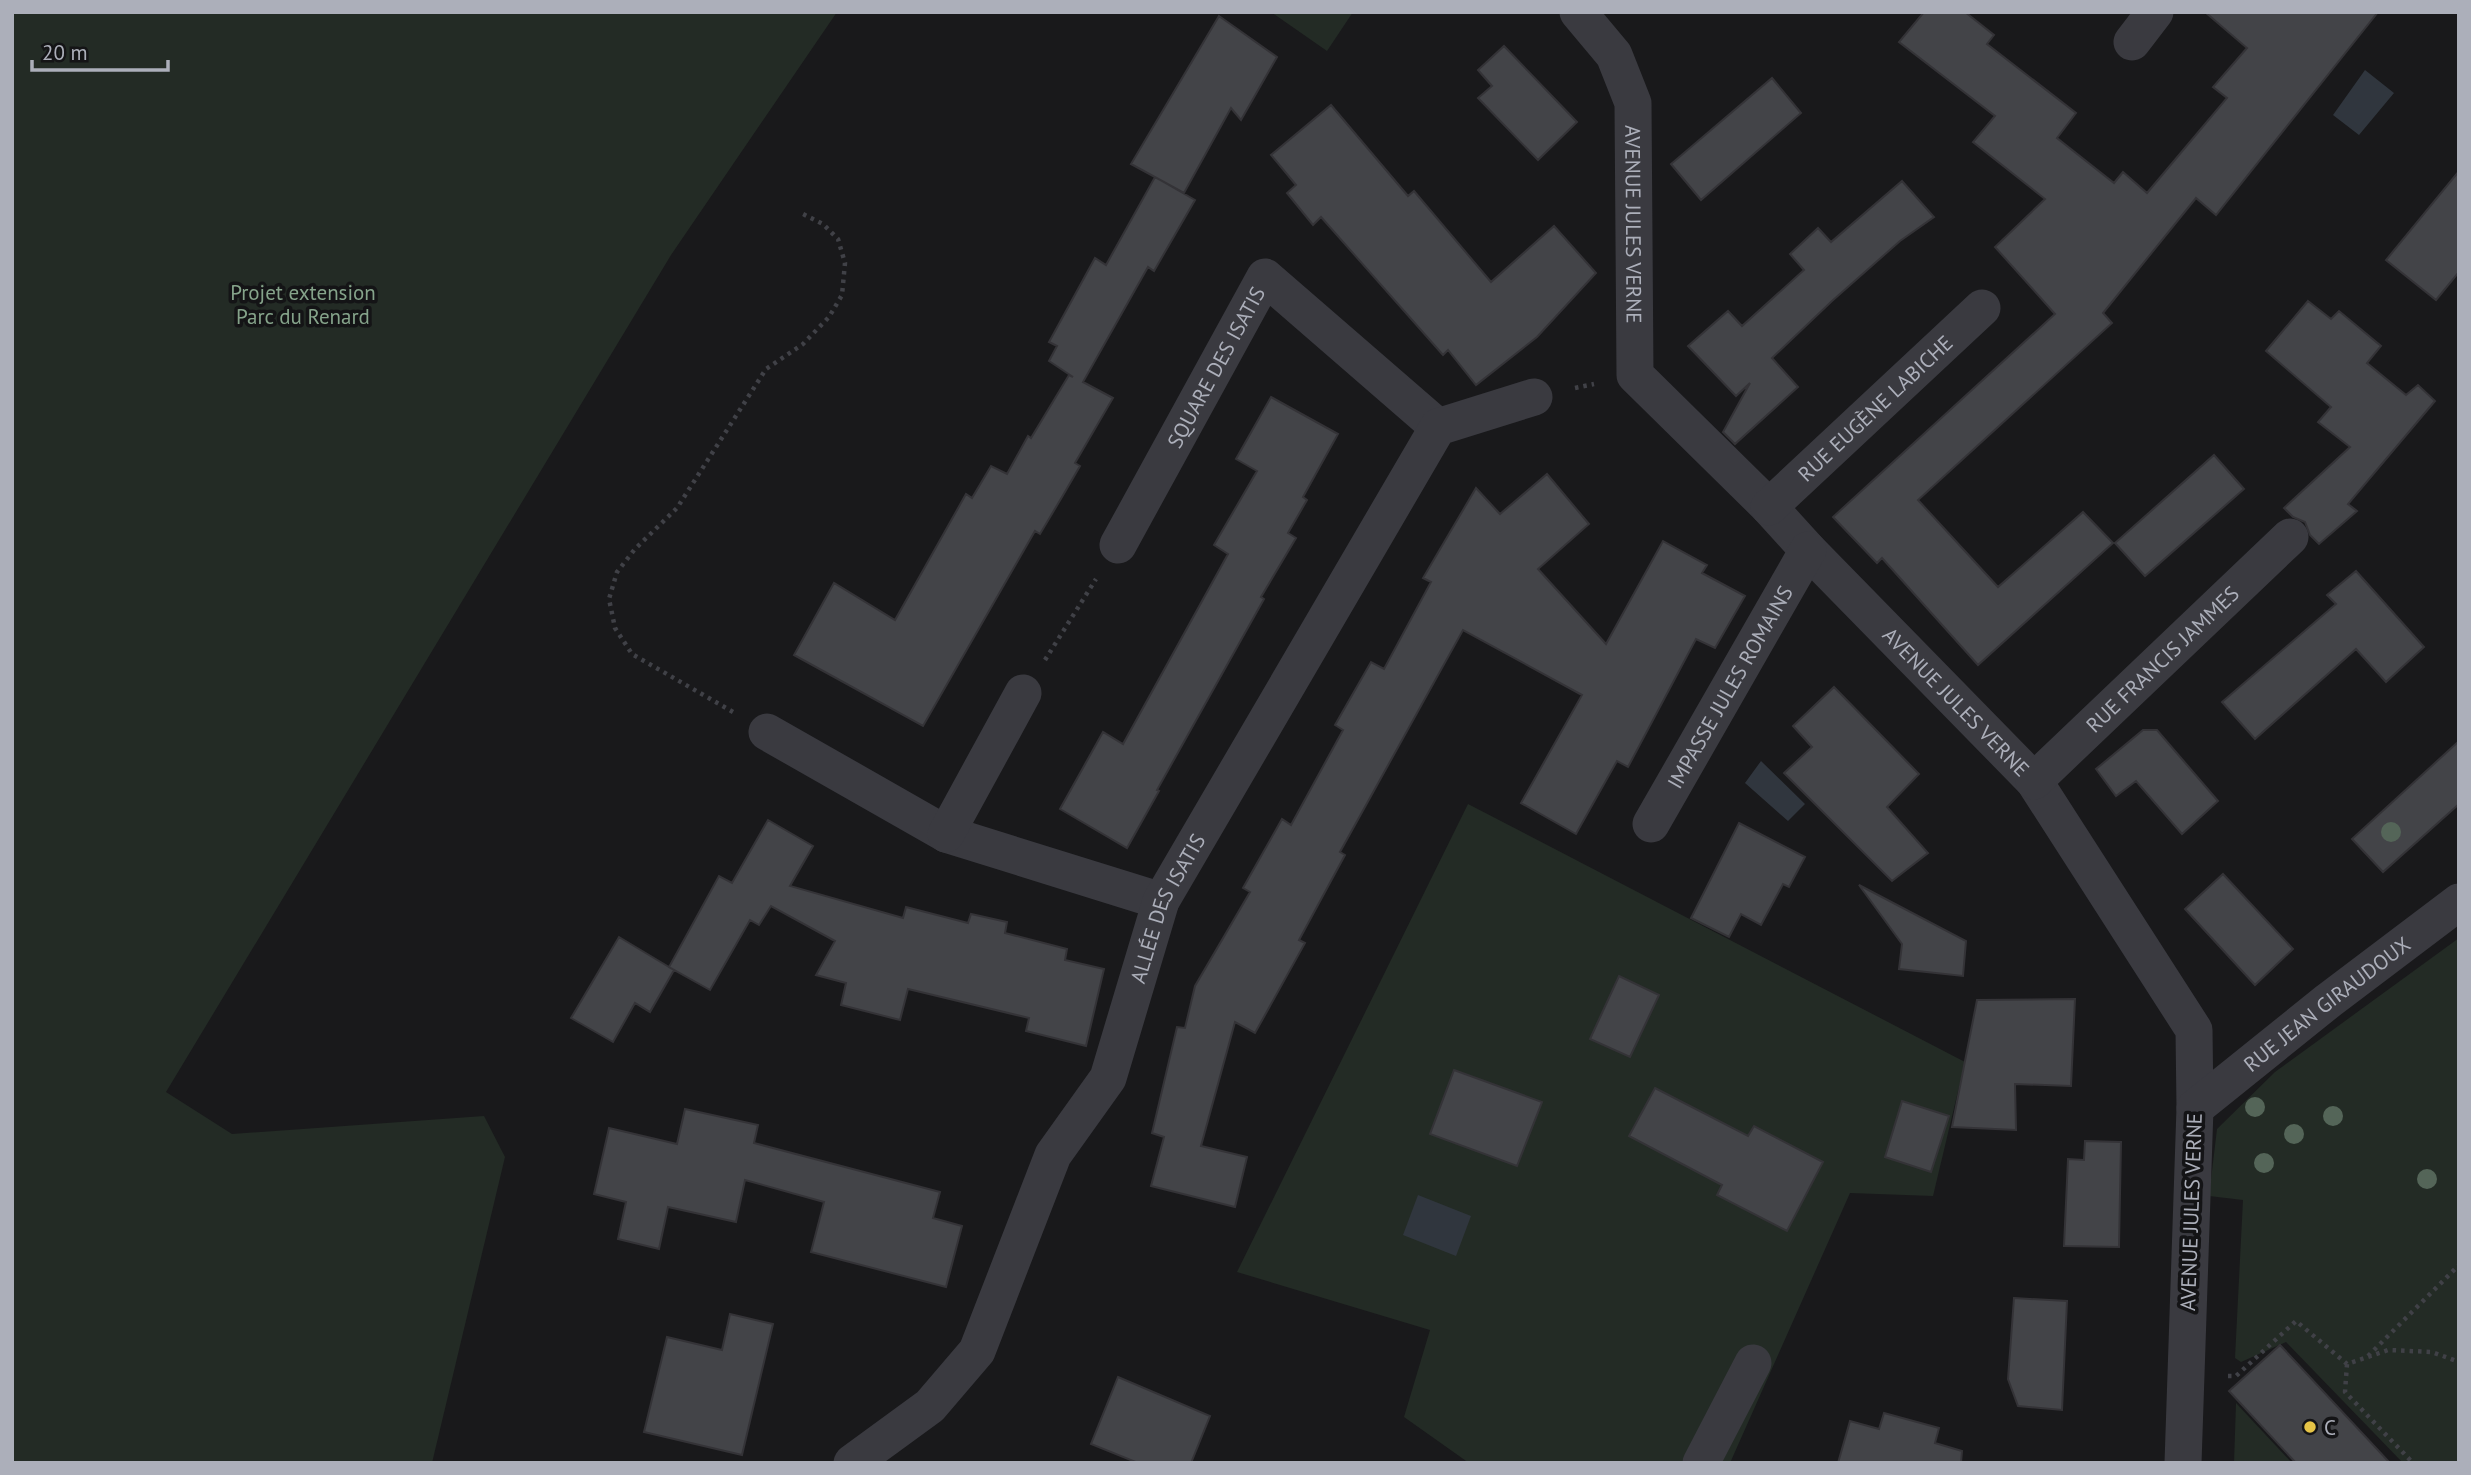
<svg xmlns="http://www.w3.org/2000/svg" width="2471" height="1475" font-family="'PT Sans',sans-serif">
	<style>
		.green { fill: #232b25 }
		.water { fill: #30363e }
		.building { fill: #434448; stroke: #343337; stroke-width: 2 }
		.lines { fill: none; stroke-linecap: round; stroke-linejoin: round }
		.path { stroke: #404147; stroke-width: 4.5; stroke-dasharray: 3.5 5; stroke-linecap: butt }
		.street { stroke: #3a3a40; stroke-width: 37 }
		.tree { fill: #546558 }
		.poi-dot { fill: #e6c446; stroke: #141416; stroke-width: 2.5 }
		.labels { text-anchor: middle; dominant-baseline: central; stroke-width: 7; stroke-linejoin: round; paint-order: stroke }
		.street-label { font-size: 21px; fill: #acafba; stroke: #141416 }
		.park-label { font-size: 21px; fill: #85a38a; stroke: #141416 }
		.poi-label { font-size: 21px; fill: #acafba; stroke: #141416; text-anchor: start }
	</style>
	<rect width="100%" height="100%" fill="#19191b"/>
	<path class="green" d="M 12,12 L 837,12 L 671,255 L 166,1092 L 232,1134 L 484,1116 L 505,1157 L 432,1463 L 12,1463 Z
		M 1271,12 L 1353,12 L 1327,51 Z
		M 1468,804 L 1965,1062 L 1933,1196 L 1850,1193 L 1730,1463 L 1469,1463 L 1404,1417 L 1430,1330 L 1237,1272 Z
		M 2459,938 L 2459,1463 L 2403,1463 L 2286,1342 L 2241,1362 L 2235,1358 L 2243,1200 L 2209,1196 L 2217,1129 L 2275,1072 Z
		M 2236,1403 L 2292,1463 L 2234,1463 Z"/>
	<path class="water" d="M 2365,70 L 2394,93 L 2359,135 L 2333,115 Z
		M 1761,761 L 1805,804 L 1788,821 L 1745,783 Z
		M 1418,1195 L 1471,1216 L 1456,1256 L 1403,1235 Z"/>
	<path class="building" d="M 1924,12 L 1965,12 L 1994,35 L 1987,44 L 2076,113 L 2057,138 L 2114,183 L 2123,172 L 2147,193 L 2227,98 L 2213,87 L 2247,48 L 2205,12 L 2378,12 L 2216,215 L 2196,198 L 2103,313 L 2112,323 L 1918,500 L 1998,587 L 2083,512 L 2113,543 L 1978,665 L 1882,558 L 1877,563 L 1833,517 L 2055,314 L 1995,247 L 2045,199 L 1973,142 L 1995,116 L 1899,42 Z
		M 1219,16 L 1277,57 L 1241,120 L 1231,108 L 1184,193 L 1131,164 Z
		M 1504,46 L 1577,122 L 1538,160 L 1478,98 L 1492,86 L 1478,70 Z
		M 1772,78 L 1801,113 L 1701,200 L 1671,164 Z
		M 1331,105 L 1408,196 L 1414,191 L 1491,282 L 1554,226 L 1596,273 L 1537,337 L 1476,385 L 1448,350 L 1443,355 L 1321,217 L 1313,225 L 1287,193 L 1296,185 L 1271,155 Z
		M 2459,171 L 2459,272 L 2436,300 L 2386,260 Z
		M 1155,177 L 1195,200 L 1154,271 L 1148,267 L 1083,382 L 1113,398 L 1075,463 L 1080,466 L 1062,497 L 1040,534 L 1035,531 L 923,726 L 794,655 L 834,583 L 895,620 L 966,494 L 972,498 L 991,466 L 1007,474 L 1028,436 L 1031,438 L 1069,375 L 1073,377 L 1049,361 L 1057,346 L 1049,342 L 1095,258 L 1106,265 Z
		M 1902,181 L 1934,217 L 1900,241 L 1832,301 L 1772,358 L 1798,387 L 1735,444 L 1723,432 L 1750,383 L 1736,396 L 1688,346 L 1728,311 L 1742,326 L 1804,270 L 1790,254 L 1818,228 L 1831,242 Z
		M 2308,301 L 2331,319 L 2339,311 L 2381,346 L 2367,363 L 2406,395 L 2418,385 L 2435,401 L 2348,504 L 2357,511 L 2319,544 L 2310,535 L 2305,522 L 2293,517 L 2284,508 L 2350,447 L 2318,422 L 2331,407 L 2266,351 Z
		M 1271,397 L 1338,434 L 1303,497 L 1307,500 L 1288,533 L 1296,538 L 1261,597 L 1264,599 L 1157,790 L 1159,791 L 1127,848 L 1060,809 L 1103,732 L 1123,744 L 1228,554 L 1214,545 L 1257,471 L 1236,459 Z
		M 2214,455 L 2244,489 L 2145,576 L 2115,543 Z
		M 1547,474 L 1589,524 L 1538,569 L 1606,644 L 1663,541 L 1707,565 L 1702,573 L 1745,596 L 1715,648 L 1696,639 L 1628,767 L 1617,761 L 1576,834 L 1521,803 L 1582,695 L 1463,630 L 1340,852 L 1345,855 L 1299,940 L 1305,943 L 1255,1033 L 1235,1022 L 1201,1146 L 1247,1157 L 1235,1207 L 1151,1186 L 1164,1137 L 1152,1133 L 1177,1027 L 1185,1028 L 1195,986 L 1250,892 L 1243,888 L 1282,819 L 1291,825 L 1343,730 L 1335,725 L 1371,662 L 1384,669 L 1431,582 L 1423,578 L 1476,488 L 1500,514 Z
		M 2356,571 L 2424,647 L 2386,682 L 2356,649 L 2255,739 L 2222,702 L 2336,604 L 2327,595 Z
		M 1834,687 L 1919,774 L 1887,807 L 1928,853 L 1892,881 L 1784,773 L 1812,747 L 1793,726 Z
		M 2143,730 L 2157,730 L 2218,801 L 2182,834 L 2136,781 L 2116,796 L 2096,769 Z
		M 2459,741 L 2459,804 L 2383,872 L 2352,839 Z
		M 768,820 L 813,846 L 790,886 L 903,918 L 906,907 L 968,923 L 971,914 L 1007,922 L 1005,933 L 1067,949 L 1065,960 L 1104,969 L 1086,1046 L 1026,1031 L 1029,1018 L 908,989 L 900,1020 L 841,1005 L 846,983 L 816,975 L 835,941 L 771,906 L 759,925 L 750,920 L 710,990 L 669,967 L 719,876 L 732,883 Z
		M 1739,823 L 1805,857 L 1789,887 L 1783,884 L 1761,925 L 1741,914 L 1729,937 L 1691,918 Z
		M 2223,874 L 2293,949 L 2255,985 L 2185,909 Z
		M 1859,885 L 1966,941 L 1963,976 L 1899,969 L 1902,944 Z
		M 619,937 L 674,970 L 650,1012 L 635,1003 L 613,1042 L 571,1018 Z
		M 1619,976 L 1659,995 L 1630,1057 L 1590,1039 Z
		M 2075,999 L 2071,1086 L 2015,1084 L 2016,1130 L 1952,1127 L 1977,1000 Z
		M 1454,1070 L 1542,1102 L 1517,1166 L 1430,1134 Z
		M 1655,1088 L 1748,1136 L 1754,1126 L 1823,1162 L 1787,1231 L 1717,1195 L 1722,1185 L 1629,1136 Z
		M 1902,1101 L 1949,1116 L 1931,1172 L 1885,1157 Z
		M 685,1109 L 758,1125 L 754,1143 L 940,1192 L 933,1218 L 962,1226 L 946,1287 L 811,1252 L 824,1202 L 745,1180 L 736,1222 L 668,1207 L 659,1249 L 618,1239 L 626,1202 L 594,1194 L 609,1128 L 677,1144 Z
		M 2085,1141 L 2121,1142 L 2119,1247 L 2064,1246 L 2068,1159 L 2084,1160 Z
		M 2014,1298 L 2067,1301 L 2062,1410 L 2018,1406 L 2008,1379 Z
		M 730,1314 L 773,1324 L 742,1455 L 644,1432 L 667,1337 L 722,1350 Z
		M 2280,1345 L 2390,1463 L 2296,1463 L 2229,1391 Z
		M 1118,1377 L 1210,1416 L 1191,1463 L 1138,1463 L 1091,1444 Z
		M 1884,1413 L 1939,1428 L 1935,1443 L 1962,1451 L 1961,1463 L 1838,1463 L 1850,1421 L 1879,1429 Z"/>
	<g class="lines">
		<path class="path" d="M 1575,388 L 1594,384
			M 1045,660 L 1096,579
			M 733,712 L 632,654 L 615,628 L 609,599 L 617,572 L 635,549 L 677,508 L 766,369 L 803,344 L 829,317 L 842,295 L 845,263 L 838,239 L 823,224 L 803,214
			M 2368,1356 L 2459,1265
			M 2347,1364 L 2345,1392 L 2413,1463
			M 2228,1376 L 2236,1376 L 2296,1321 L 2347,1364 L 2388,1350 L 2432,1352 L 2459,1362"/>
		<g class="street">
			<path id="s1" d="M 1578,12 L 1614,55 L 1633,103 L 1635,375 L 1769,507 L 1808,550 L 2034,781 L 2194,1030 L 2195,1108 L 2183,1463"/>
			<path d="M 2132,42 L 2155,12"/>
			<path id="s2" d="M 1769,507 L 1982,308"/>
			<path id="s3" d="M 1118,545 L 1265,277 L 1438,427"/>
			<path d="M 767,732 L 946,834 L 1161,901"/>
			<path id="s4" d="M 2034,781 L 2290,537"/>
			<path id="s5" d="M 1651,824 L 1808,550"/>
			<path d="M 946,834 L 1023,693"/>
			<path id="s6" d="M 2195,1108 L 2328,1001 L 2459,902"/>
			<path id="s7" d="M 852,1463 L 930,1406 L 977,1351 L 1053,1155 L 1108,1078 L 1161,901 L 1438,427 L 1534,397"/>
			<path d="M 1701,1463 L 1753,1363"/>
		</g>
	</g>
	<g class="tree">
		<circle cx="2391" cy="832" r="10"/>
		<circle cx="2255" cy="1107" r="10"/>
		<circle cx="2333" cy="1116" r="10"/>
		<circle cx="2294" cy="1134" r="10"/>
		<circle cx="2264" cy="1163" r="10"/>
		<circle cx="2427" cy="1179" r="10"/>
	</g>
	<circle class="poi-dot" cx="2310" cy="1427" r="7"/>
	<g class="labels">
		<g class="street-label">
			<text stroke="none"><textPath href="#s1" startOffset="229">AVENUE JULES VERNE</textPath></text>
			<text stroke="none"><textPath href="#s3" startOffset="203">SQUARE DES ISATIS</textPath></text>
			<text stroke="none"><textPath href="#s2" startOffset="145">RUE EUGÈNE LABICHE</textPath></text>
			<text stroke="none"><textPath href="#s4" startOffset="177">RUE FRANCIS JAMMES</textPath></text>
			<text stroke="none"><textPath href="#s5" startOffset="158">IMPASSE JULES ROMAINS</textPath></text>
			<text stroke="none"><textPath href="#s1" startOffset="838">AVENUE JULES VERNE</textPath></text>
			<text stroke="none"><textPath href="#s7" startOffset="654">ALLÉE DES ISATIS</textPath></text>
			<text stroke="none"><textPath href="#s6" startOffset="168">RUE JEAN GIRAUDOUX</textPath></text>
			<text transform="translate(2191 1212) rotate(-88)">AVENUE JULES VERNE</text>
		</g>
		<g class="park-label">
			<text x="303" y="292">Projet extension<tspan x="303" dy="24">Parc du Renard</tspan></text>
		</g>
		<g class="poi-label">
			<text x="2324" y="1427">C</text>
		</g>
	</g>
	<rect width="2471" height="1475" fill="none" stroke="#acafba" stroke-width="28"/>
	<path d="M32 60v10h136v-10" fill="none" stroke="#acafba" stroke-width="3.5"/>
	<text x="42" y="60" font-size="21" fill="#acafba" stroke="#141416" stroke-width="5" paint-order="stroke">20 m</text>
</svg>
